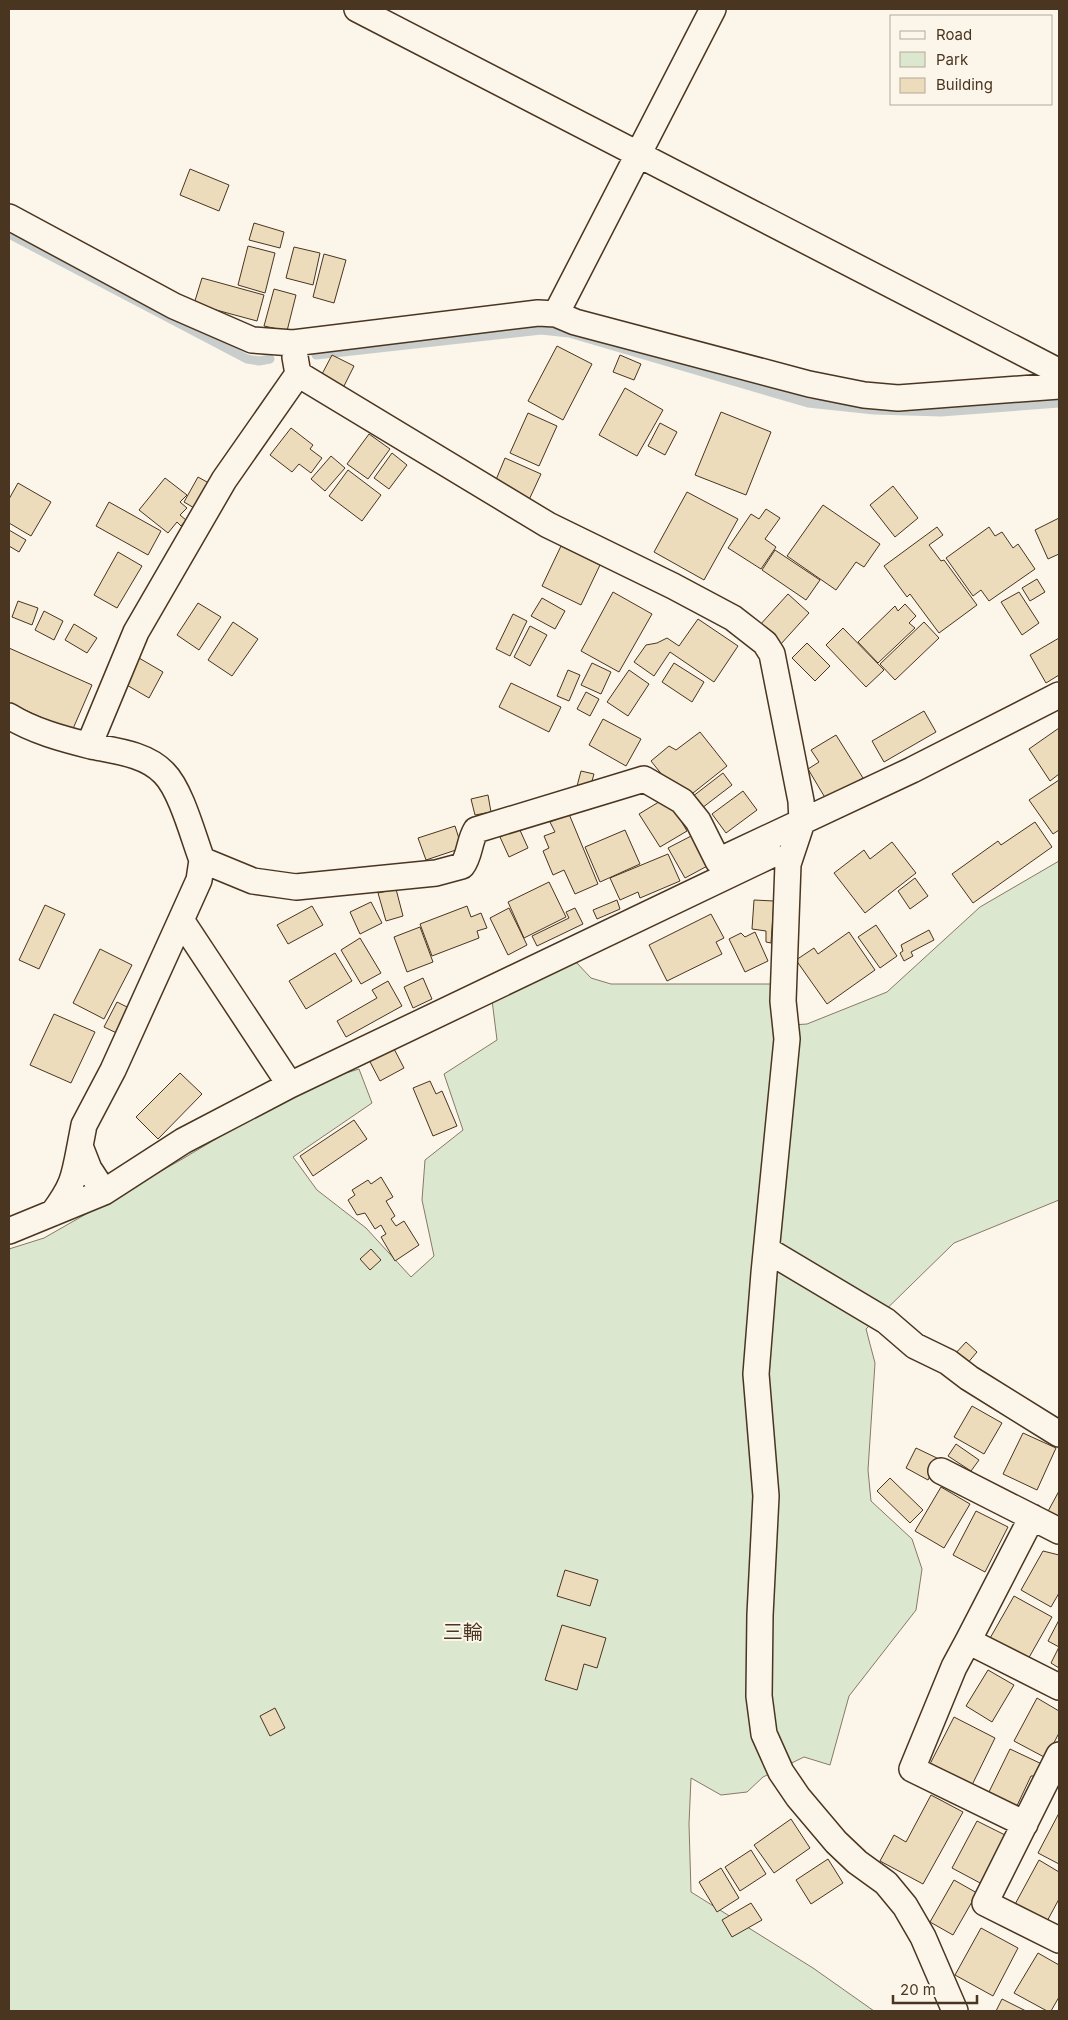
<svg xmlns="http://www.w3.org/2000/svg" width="1068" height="2020" font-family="Inter,'Noto Sans JP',sans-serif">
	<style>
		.green { fill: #dce7d0; stroke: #887966 }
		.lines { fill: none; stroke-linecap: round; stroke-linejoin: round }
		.stream { stroke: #c9cecd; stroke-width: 9 }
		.building { fill: #ecdcbc; stroke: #4a3520 }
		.minor-casing { stroke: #4a3520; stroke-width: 28 }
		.minor { stroke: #fbf6e9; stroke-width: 25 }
		.labels { text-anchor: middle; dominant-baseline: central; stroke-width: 4; stroke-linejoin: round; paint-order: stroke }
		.quarter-label { font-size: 20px; fill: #4a3520; stroke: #fbf6e9 }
	</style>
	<rect width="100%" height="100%" fill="#fbf6e9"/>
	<path class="green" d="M 1059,861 L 1059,1200 L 954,1243 L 866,1329 L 875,1363 L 868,1470 L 871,1501 L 912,1539 L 922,1569 L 916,1610 L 849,1696 L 830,1765 L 804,1757 L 763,1777 L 747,1792 L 721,1795 L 691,1778 L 689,1824 L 691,1892 L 813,1968 L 874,2011 L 9,2011 L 9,1249 L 44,1238 L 184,1158 L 286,1097 L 320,1081 L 359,1069 L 372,1103 L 293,1157 L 317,1190 L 366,1228 L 411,1277 L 434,1256 L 422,1200 L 425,1160 L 463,1130 L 444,1074 L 497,1040 L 492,1000 L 575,961 L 591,978 L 611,984 L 777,984 L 777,1026 L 807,1024 L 887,992 L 980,907 Z"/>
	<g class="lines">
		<path class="stream" d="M 9,234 L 247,359 L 259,361 L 270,359
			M 316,355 L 541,330 L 569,333 L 808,403 L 874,410 L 941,412 L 1059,403"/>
	</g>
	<path class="building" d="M 190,169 L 229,185 L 219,211 L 180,195 Z
		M 254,223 L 284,232 L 280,248 L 249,240 Z
		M 248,246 L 275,253 L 265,293 L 238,285 Z
		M 294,247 L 320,253 L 313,285 L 286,278 Z
		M 324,254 L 346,260 L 334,303 L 313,297 Z
		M 202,278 L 264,295 L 257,321 L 194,304 Z
		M 274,289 L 296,295 L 287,331 L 264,326 Z
		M 557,346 L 592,364 L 563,420 L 528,401 Z
		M 332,355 L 354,366 L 344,386 L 321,376 Z
		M 620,355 L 641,364 L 634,380 L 613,372 Z
		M 625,388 L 663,410 L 637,456 L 599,435 Z
		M 721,412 L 771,432 L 746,495 L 695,475 Z
		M 528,413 L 557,426 L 539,466 L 510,453 Z
		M 660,423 L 677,432 L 665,455 L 648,446 Z
		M 291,428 L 313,445 L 310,449 L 322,458 L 311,473 L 299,464 L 292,472 L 270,455 Z
		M 369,434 L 390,449 L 368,479 L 347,464 Z
		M 392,453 L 407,465 L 389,489 L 374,478 Z
		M 331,456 L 345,468 L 325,491 L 311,479 Z
		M 505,458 L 541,474 L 528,502 L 493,487 Z
		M 348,470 L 381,495 L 362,521 L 329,496 Z
		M 198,477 L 216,487 L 201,512 L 184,502 Z
		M 165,478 L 187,495 L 180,502 L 187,508 L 180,515 L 186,520 L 181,526 L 177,522 L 168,533 L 139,510 Z
		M 18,483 L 51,502 L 31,536 L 9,523 L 9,499 Z
		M 893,486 L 918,518 L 895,537 L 870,505 Z
		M 687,492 L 738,519 L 704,580 L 654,552 Z
		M 109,502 L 161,531 L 148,555 L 96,526 Z
		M 823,505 L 880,544 L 864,567 L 856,562 L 836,590 L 787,556 Z
		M 766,509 L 780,518 L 765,539 L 776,547 L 761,569 L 728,548 L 751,514 L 759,519 Z
		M 1059,518 L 1059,554 L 1048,559 L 1035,530 Z
		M 937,527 L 943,535 L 929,545 L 941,561 L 944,560 L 977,605 L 939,633 L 910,594 L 907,597 L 884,566 Z
		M 989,527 L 995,536 L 1002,532 L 1013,548 L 1018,544 L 1035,569 L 989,601 L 981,590 L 973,596 L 946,558 Z
		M 9,530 L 26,540 L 19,552 L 9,546 Z
		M 561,546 L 600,565 L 581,605 L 542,586 Z
		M 775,550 L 820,580 L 806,600 L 762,570 Z
		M 118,552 L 142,566 L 117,608 L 94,595 Z
		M 1037,579 L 1045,592 L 1030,601 L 1022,588 Z
		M 613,592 L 652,614 L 619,672 L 581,651 Z
		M 1019,592 L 1039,623 L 1022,635 L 1001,602 Z
		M 788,594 L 809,613 L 780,645 L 759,626 Z
		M 542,598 L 565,611 L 555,629 L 531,616 Z
		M 18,601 L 38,608 L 32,625 L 12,617 Z
		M 198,603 L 221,617 L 199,650 L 177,635 Z
		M 905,604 L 916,616 L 909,623 L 915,628 L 878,663 L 858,642 L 895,606 L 898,611 Z
		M 44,611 L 63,621 L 54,640 L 35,630 Z
		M 513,614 L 527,621 L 510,656 L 496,649 Z
		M 698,619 L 738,646 L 714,682 L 670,652 L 654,676 L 634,662 L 646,645 L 657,643 L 667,638 L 679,646 Z
		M 233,622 L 258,639 L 232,676 L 208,660 Z
		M 924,622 L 939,638 L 895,680 L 880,664 Z
		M 74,624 L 97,638 L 87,653 L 65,640 Z
		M 530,626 L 547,635 L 530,666 L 514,657 Z
		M 843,628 L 884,670 L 866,687 L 826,645 Z
		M 1059,638 L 1059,675 L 1046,683 L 1030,655 Z
		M 807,643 L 830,666 L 815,681 L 792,658 Z
		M 9,648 L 92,685 L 72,731 L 9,703 Z
		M 139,658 L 163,672 L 149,698 L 125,684 Z
		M 592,663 L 611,672 L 601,694 L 581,685 Z
		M 674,663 L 704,682 L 692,702 L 662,682 Z
		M 568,670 L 580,675 L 569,701 L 557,696 Z
		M 629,670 L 649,684 L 628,716 L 607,702 Z
		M 511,683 L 561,707 L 549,732 L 499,707 Z
		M 586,692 L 599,699 L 590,716 L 577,709 Z
		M 924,711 L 936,732 L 884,762 L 872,741 Z
		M 603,719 L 641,739 L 626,766 L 589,745 Z
		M 1059,728 L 1059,774 L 1050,781 L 1029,749 Z
		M 700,732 L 727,766 L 683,801 L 651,761 L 669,746 L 676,750 Z
		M 836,735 L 863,778 L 827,801 L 808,769 L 819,762 L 811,750 Z
		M 581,771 L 594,774 L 590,788 L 576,790 Z
		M 723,773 L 732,785 L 702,808 L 688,800 Z
		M 1059,780 L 1059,830 L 1053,834 L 1029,800 Z
		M 743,791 L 757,810 L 726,833 L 712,814 Z
		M 488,795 L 491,812 L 475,815 L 471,799 Z
		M 667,797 L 687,831 L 660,847 L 639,814 Z
		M 569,814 L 598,884 L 575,894 L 564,870 L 553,875 L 543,851 L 549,848 L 544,836 L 555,832 L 550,822 Z
		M 1035,822 L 1052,847 L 973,903 L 952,874 L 998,841 L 1001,845 Z
		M 455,826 L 462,848 L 426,860 L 418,838 Z
		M 519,828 L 528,848 L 509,857 L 500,837 Z
		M 625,830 L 640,864 L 600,882 L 585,847 Z
		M 695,834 L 711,864 L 685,878 L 668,848 Z
		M 892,842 L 916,873 L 865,913 L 834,873 L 864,850 L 870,859 Z
		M 668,854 L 680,881 L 640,898 L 638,892 L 620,900 L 610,878 Z
		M 915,878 L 928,896 L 910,909 L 898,891 Z
		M 549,882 L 566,917 L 524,938 L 508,902 Z
		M 396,889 L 403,916 L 386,921 L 378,893 Z
		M 617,900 L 620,909 L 597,919 L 593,910 Z
		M 754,900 L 774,901 L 771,943 L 766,942 L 766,931 L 752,929 Z
		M 371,902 L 382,923 L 360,934 L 350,912 Z
		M 45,905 L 65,914 L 39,969 L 19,960 Z
		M 312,906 L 323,925 L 288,944 L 277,925 Z
		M 467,906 L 471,917 L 481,913 L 487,928 L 477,931 L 479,938 L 432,956 L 420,924 Z
		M 509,908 L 527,945 L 508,955 L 490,918 Z
		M 575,908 L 583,924 L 537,946 L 532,936 L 569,918 L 566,912 Z
		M 711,914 L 724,938 L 716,942 L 722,954 L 667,981 L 649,945 Z
		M 876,925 L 897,956 L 880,968 L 858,937 Z
		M 420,927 L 433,962 L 407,972 L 394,937 Z
		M 929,930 L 934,940 L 911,952 L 913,956 L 904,961 L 900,953 L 903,951 L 901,945 Z
		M 755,932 L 768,961 L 745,972 L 729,939 L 741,933 L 745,937 Z
		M 849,932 L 875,970 L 827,1004 L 796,960 L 814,948 L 818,954 Z
		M 360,938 L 381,973 L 361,984 L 341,950 Z
		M 100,949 L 132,965 L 104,1019 L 73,1003 Z
		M 335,953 L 352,981 L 306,1009 L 289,981 Z
		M 423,978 L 432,999 L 413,1008 L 404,987 Z
		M 388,981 L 402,1006 L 346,1037 L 337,1021 L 377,998 L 372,990 Z
		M 117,1002 L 135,1011 L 123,1036 L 104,1027 Z
		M 54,1014 L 95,1032 L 71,1083 L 30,1065 Z
		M 392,1045 L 404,1068 L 380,1081 L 368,1058 Z
		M 180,1073 L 202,1094 L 158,1139 L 136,1117 Z
		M 430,1081 L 436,1094 L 442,1091 L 457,1126 L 433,1136 L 413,1088 Z
		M 354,1120 L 367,1139 L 313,1176 L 300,1156 Z
		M 381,1177 L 393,1197 L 386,1201 L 395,1216 L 391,1219 L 396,1226 L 404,1221 L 419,1245 L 395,1261 L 381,1237 L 386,1234 L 381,1225 L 375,1229 L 365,1213 L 357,1215 L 348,1200 L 355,1195 L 352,1190 L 368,1180 L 371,1184 Z
		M 371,1249 L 381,1260 L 370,1270 L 360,1259 Z
		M 966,1342 L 977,1352 L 966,1365 L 954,1355 Z
		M 972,1406 L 1002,1423 L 984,1454 L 954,1437 Z
		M 1023,1433 L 1056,1448 L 1037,1490 L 1003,1474 Z
		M 956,1444 L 979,1460 L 971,1471 L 948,1456 Z
		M 916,1448 L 939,1459 L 928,1480 L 906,1468 Z
		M 890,1478 L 923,1510 L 910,1523 L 877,1491 Z
		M 941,1487 L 970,1504 L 944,1548 L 915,1531 Z
		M 1059,1491 L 1059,1522 L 1046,1515 Z
		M 976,1511 L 1008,1527 L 985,1572 L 953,1555 Z
		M 1043,1551 L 1059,1555 L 1059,1593 L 1051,1607 L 1021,1590 Z
		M 565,1570 L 598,1580 L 590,1606 L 557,1596 Z
		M 1014,1596 L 1052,1617 L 1027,1661 L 989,1640 Z
		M 1059,1620 L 1059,1647 L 1048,1641 Z
		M 562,1625 L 606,1638 L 597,1668 L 584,1664 L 577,1690 L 545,1680 Z
		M 1059,1647 L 1059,1668 L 1051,1663 Z
		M 988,1670 L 1014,1685 L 992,1722 L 966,1706 Z
		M 1037,1698 L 1059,1711 L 1059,1733 L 1046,1758 L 1014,1741 Z
		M 275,1708 L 285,1728 L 270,1736 L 260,1716 Z
		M 954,1717 L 995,1738 L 972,1785 L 930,1764 Z
		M 1010,1749 L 1044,1765 L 1039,1776 L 1031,1776 L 1015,1810 L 987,1796 Z
		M 931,1795 L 963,1812 L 923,1884 L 880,1861 L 894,1835 L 906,1842 Z
		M 1059,1813 L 1059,1864 L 1038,1853 Z
		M 791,1819 L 810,1848 L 774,1873 L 754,1845 Z
		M 977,1821 L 1007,1836 L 982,1884 L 952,1868 Z
		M 751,1850 L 766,1874 L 740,1891 L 725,1867 Z
		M 828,1859 L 843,1883 L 811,1904 L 796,1880 Z
		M 1039,1860 L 1059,1872 L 1059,1899 L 1045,1925 L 1013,1908 Z
		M 721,1868 L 739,1898 L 717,1912 L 699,1882 Z
		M 954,1880 L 977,1893 L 953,1935 L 930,1922 Z
		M 751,1903 L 762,1920 L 732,1937 L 722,1920 Z
		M 981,1928 L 1018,1948 L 993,1996 L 955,1975 Z
		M 1038,1953 L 1059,1965 L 1059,1997 L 1051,2011 L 1047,2011 L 1014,1993 Z
		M 1002,1999 L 1026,2011 L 996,2011 Z"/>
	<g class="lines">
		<g class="minor-casing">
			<path id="minor" d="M 357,9 L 1054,369 L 1059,373
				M 9,217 L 174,306 L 252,340 L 293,343 L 538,313 L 556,314 L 575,322 L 809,384 L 864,395 L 898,398 L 1059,386
				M 556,314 L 713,9
				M 298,374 L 548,525 L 673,586 L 733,618 L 765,643 L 772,654 L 801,801 L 802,822 L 788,864 L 783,1001 L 787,1039 L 764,1273 L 756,1374 L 766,1496 L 760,1615 L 759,1696 L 764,1734 L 781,1772 L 798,1797 L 836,1842 L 857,1862 L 886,1883 L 905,1906 L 923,1937 L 955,2011
				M 9,716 C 33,731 63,739 91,746 C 116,751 146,754 164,773 C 181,790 193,836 202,860 L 253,881 L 296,887 L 436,873 L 462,866 C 470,856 469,841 476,830 L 644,779 L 682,801 L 698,821 L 718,861 L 912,770 L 1059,695
				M 89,745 L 136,632 L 224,480 L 298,374 L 295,357
				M 181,920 L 290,1085
				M 104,1192 L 89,1169 L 80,1146 L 84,1125 L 113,1070 L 181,920 L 199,880 L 202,860
				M 53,1213 C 73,1186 74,1178 80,1146
				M 9,1231 L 104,1192 L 183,1141 L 290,1085 L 771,855
				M 767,1250 L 886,1321 L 915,1346 L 948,1362 L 969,1378 L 1059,1434
				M 941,1471 L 1059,1531
				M 1032,1517 L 968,1641 L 1059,1687
				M 968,1641 L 954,1667 L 912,1769 L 1025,1824
				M 1059,1755 L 985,1903 L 1059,1940"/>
		</g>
		<use href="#minor" class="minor"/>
	</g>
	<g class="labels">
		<g class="quarter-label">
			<text x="463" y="1632">三輪</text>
		</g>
	</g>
	<rect width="1068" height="2020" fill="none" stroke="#4a3520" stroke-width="20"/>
	<rect x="890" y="15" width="162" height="90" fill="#fbf6e9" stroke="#b4a999"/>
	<rect x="900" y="31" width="25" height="8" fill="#fbf6e9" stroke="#b4a999"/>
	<text x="936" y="40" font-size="15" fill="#4a3520">Road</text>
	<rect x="900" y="52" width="25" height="15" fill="#dce7d0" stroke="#b4a999"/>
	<text x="936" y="65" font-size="15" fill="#4a3520">Park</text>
	<rect x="900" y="78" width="25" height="15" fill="#ecdcbc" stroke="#b4a999"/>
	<text x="936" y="90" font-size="15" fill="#4a3520">Building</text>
	<path d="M893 1995v8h84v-8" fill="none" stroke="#4a3520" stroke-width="2.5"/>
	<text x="900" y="1995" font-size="15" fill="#4a3520" stroke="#fbf6e9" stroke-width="4" paint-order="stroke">20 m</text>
</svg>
